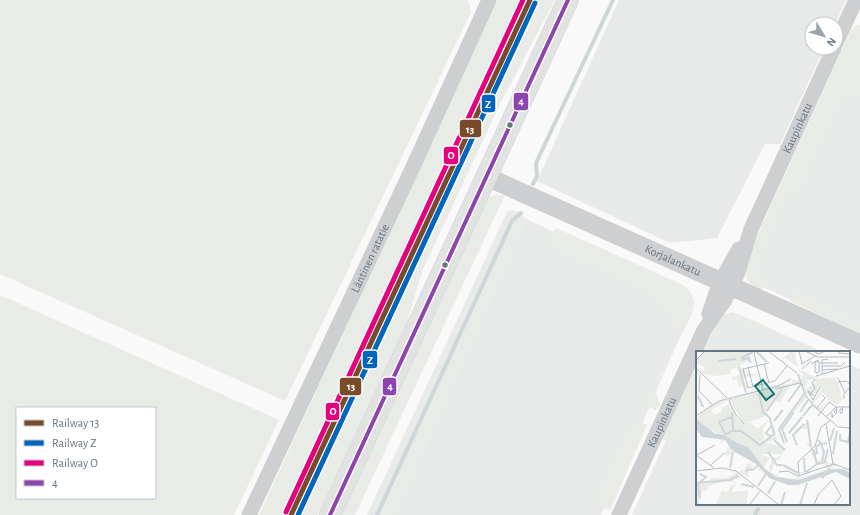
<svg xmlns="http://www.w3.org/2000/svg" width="860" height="515" font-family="'Alegreya Sans',sans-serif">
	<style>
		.built { fill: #e8e9e9 }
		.green { fill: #e8ebe6; fill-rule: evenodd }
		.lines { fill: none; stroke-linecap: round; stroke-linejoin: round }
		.stream { stroke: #ced6d9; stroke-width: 4 }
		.secondary-casing { stroke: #d5d6d7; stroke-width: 22 }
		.minor { stroke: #cecfd0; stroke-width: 15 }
		.tertiary { stroke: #cecfd0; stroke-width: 19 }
		.secondary { stroke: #e1e2e2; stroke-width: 21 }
		.bus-1-casing { stroke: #fff; stroke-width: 7 }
		.bus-1 { stroke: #8e44ad; stroke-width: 4 }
		.rail-1-casing { stroke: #fff; stroke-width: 8 }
		.rail-2-casing { stroke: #fff; stroke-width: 8 }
		.rail-3-casing { stroke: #fff; stroke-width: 8 }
		.rail-1 { stroke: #7a4b2a; stroke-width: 5 }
		.rail-2 { stroke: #0065bd; stroke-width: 5 }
		.rail-3 { stroke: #e5007d; stroke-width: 5 }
		.bus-dot { fill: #657683; stroke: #fff; stroke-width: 1.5 }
		.labels { text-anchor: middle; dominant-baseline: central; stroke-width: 4; stroke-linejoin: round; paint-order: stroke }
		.street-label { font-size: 12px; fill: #657683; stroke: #fff }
		.inset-river { fill: none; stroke: #ced6d9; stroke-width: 2 }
		.inset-road { fill: none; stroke: #b5bdc3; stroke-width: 1 }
		.view { fill: #0f766e; fill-opacity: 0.15; stroke: #0f766e; stroke-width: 2 }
		.inset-edge { fill: none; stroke: #657683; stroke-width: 2 }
		.line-badge { stroke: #fff; stroke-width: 1.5 }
		.badge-label { font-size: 11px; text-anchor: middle; font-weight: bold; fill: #fff }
	</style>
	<rect width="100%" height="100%" fill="#f9f9f9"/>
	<path class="built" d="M 515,0 L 535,0 L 295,515 L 277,515 Z
		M 619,0 L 846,0 L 835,24 L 812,24 L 812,48 L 824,48 L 780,144 L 765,144 L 717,238 L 670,243 L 537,181 Z
		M 860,24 L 860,330 L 754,283 L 748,266 Z
		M 526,219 L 682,290 L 692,312 L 658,385 L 656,393 L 601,515 L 395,515 Z
		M 738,314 L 823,352 L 706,352 L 721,319 Z
		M 849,364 L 860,369 L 860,515 L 632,515 L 697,372 L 697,504 L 849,504 Z"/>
	<path class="green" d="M 0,0 L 468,0 L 471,12 L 285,401 L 0,274 Z
		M 497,0 L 515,0 L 277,515 L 259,515 Z
		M 535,0 L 555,0 L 498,108 L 422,272 L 405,329 L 318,515 L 295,515 Z
		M 857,25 L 860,25 L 860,100 L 845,94 L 799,198 L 790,194 L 758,266 C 759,269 761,273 763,275 C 768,279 772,279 769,285 L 761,289 C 744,282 744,277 746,260 L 851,30 Z
		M 493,195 L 505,195 L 355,515 L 340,515 L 487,198 Z
		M 512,210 L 519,212 L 526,219 L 395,515 L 367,515 L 507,212 Z
		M 556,228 L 683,285 C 703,300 691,316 682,334 L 674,327 L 661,303 L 642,290 L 546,247 Z
		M 796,289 L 860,319 L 860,334 L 790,301 L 789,297 L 792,290 Z
		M 0,295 L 279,420 L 234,515 L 0,515 ZM 17,408 L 155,408 L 155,498 L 17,498 Z
		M 732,312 L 738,314 L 766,326 L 762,334 L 726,320 L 710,352 L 702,352 C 709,336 712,316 732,312 Z
		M 670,352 L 673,352 L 657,389 L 656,394 L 660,404 L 657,409 L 655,410 L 646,404 L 647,397 L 666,355 Z
		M 692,373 L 697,374 L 697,411 L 681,447 L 662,439 Z
		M 631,418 L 647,425 L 610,510 L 593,503 Z"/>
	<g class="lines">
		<path class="stream" d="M 533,184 L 537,176 L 536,163 L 613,0
			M 300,515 L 355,395
			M 377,515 L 512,221 L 521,213
			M 755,515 L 758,509"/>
		<g class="secondary-casing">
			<path id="secondary" d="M 330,515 L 568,0"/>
		</g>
		<g class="minor">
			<path d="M 836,43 L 856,0"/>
			<path d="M 709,314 L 719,284 L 739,249"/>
			<path id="s1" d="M 249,515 L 412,169 L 489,0"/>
			<path id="s2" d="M 619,515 L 704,330 L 725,300 L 732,286 L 738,272 L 751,229 L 834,48"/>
		</g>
		<path class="tertiary" id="s3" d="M 485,176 L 860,344"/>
		<use href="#secondary" class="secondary"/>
		<g class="bus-1-casing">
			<path id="bus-1" d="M 330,515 L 568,0"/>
		</g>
		<use href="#bus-1" class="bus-1"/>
		<g class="rail-1-casing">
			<path id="rail-1" d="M 291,515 L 530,0"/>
		</g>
		<g class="rail-2-casing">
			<path id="rail-2" d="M 298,515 L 535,3"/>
		</g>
		<g class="rail-3-casing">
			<path id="rail-3" d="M 286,512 L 523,0"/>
		</g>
		<use href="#rail-1" class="rail-1"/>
		<use href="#rail-2" class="rail-2"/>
		<use href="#rail-3" class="rail-3"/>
	</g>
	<g class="bus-dot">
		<circle cx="510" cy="125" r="3.5"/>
		<circle cx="445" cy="265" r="3.5"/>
	</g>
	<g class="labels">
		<g class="street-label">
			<text stroke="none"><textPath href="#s2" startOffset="427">Kaupinkatu</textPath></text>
			<text stroke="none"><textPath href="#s1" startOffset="284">Läntinen ratatie</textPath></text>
			<text stroke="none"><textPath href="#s3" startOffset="206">Korjalankatu</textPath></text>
			<text stroke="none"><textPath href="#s2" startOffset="102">Kaupinkatu</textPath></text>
		</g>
	</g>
	<g transform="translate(696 351)">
		<rect width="154" height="154" fill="#f9f9f9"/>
		<path d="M 10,0 L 13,2 L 16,0 L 58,0 L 45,7 L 57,2 L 53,5 L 56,12 L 50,9 L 48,14 L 45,11 L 45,15 L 34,19 L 35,23 L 20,25 L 3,22 L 9,18 L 4,13 L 0,13 L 0,9 ZM 95,0 L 98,0 L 102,16 L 89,7 L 85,10 L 88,6 L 85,3 L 89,6 ZM 47,17 L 49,24 L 53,20 L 54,23 L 63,23 L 46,28 L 52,37 L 48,38 L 47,34 L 43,36 L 41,28 L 36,29 L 36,26 L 44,24 L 43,18 ZM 105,19 L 102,23 L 106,26 L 108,24 L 104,21 L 106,19 L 116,25 L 125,26 L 108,30 L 112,30 L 109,39 L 119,32 L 119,28 L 143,26 L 139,28 L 142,31 L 146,48 L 141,54 L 134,49 L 122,61 L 111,46 L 118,50 L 125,39 L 123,35 L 121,36 L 121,42 L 117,42 L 118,45 L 115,42 L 117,39 L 113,44 L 110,42 L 112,45 L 98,61 L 97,58 L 110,44 L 105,32 L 95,34 L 84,51 L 78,49 L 71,60 L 72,64 L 51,72 L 55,72 L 61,78 L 74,68 L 67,77 L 68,89 L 77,83 L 76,71 L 78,76 L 81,88 L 69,92 L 84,95 L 88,99 L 84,108 L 78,111 L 75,122 L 73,116 L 77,106 L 80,107 L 86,103 L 64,103 L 74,107 L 68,116 L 71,120 L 52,96 L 41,92 L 29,84 L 10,78 L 0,68 L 16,53 L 83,34 L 82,28 L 84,34 L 95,28 L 86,35 L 96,32 L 97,28 L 100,30 L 106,27 L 101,23 ZM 127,41 L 133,50 L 123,57 L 118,52 ZM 37,47 L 34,50 L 47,72 L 41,68 L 33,51 L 33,53 L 25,57 L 26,60 L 18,64 L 15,58 ZM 113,72 L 114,79 L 114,92 L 113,93 L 121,103 L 119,103 L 122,110 L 127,107 L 133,113 L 138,111 L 141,116 L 136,114 L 137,117 L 132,117 L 132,119 L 120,124 L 108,128 L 103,129 L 102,128 L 99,129 L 90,128 L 81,126 L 80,125 L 81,121 L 83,126 L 98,129 L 103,125 L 104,128 L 105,125 L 108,127 L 131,118 L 129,112 L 120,114 L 111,121 L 107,122 L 103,122 L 110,120 L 121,112 L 114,101 L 115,97 L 110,94 L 113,92 L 113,78 L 104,78 L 108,73 ZM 25,87 L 32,91 L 37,101 L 47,103 L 57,109 L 59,113 L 42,102 L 37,102 L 36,106 L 34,103 L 31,105 L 28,103 L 33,94 L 29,90 L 24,92 ZM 54,112 L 56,116 L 60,114 L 70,127 L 65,129 L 68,124 L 61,117 L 58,120 L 52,120 L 53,127 L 42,120 L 49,119 L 49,115 ZM 42,121 L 46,125 L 37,129 L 39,134 L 36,141 L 52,140 L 50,154 L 20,154 L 26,139 L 28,141 L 33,140 L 34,135 L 38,134 L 37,131 L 31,130 L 12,135 L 11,139 L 6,140 L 3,151 L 5,153 L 0,154 L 0,132 L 11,133 L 15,127 L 32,127 L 32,124 L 34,127 L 34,125 Z" fill="#e8ebe6" fill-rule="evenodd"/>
		<path d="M 0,68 L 18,82 L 29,84 L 41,92 L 52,96 L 69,118 L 81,126 L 103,129 L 132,119 L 132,117 L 134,116 L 133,118 L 148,118 L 154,122 L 154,128 L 140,121 L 129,125 L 127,128 L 125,126 L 102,134 L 92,134 L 73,127 L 62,115 L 58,119 L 49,121 L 51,118 L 58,118 L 61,115 L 59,112 L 37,100 L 29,89 L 6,86 L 0,78 Z" fill="#ced6d9"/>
		<path class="inset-river" d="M 61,1 L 71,11M 45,7 L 57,1M 45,9 L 53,7 L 54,12M 22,10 L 40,8M 43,16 L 50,42M 63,42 L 67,61 L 74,67M 2,45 L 7,56M 92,51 L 105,33M 71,60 L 86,38M 36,61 L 37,79M 104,61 L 112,49M 107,65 L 116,54M 111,69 L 115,96M 78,70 L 87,59M 93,82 L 106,66M 29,83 L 23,71 L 35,66M 144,83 L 144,89 L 152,91 L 154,82M 29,84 L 36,80 L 45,80 L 64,94 L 78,83 L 74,67M 75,86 L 70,82 L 76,74M 78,89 L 89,99M 134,90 L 138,77M 91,91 L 86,78 L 98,61M 88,92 L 83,78 L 108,43M 101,94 L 97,84 L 108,73M 117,98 L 121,113 L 130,111M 72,101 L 81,114 L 86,114M 119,103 L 121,102 L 120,96 L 125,92 L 122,89M 137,103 L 141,80M 108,107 L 109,121M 126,110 L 128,101 L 125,93 L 131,92M 129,110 L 132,98M 87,114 L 102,122M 34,117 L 37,101M 110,121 L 121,113M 4,123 L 10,126 L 2,133 L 4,147M 0,132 L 34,129 L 42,125M 45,133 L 58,136M 62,135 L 70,123M 72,143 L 79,130M 85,154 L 89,141M 104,154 L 111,132"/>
		<path class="inset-road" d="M 61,0 L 58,2 L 67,39M 72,0 L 101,22M 103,0 L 106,13 L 119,5M 109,0 L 122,6 L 154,6M 117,0 L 123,3 L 129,0M 142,2 L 154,3M 0,9 L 9,0M 73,12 L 47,18 L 52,37 L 79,30 L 91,15M 124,12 L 142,12M 68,13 L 73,32M 115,13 L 122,9 L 122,10 L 123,11 L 123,21 L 122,22 L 119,21 L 119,12 L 122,10M 126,15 L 145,15 L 149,11M 52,16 L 57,36M 0,17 L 31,47M 106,18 L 115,10M 126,19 L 142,18M 4,23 L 3,40 L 16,53M 102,23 L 109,44 L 119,56 L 142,76 L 154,77M 126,23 L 126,9 L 132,8M 120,25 L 154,15M 142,27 L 149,42M 142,31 L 150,30 L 154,33M 79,38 L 104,32 L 107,34M 114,44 L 119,37 L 116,32 L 119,28M 118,45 L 112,40 L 117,49 L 124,36M 35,48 L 33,50 L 40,64 L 48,73M 148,48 L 148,43 L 154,36M 121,57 L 129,47 L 126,44 L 128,46M 140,58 L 138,61 L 140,63 L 141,56M 147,58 L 144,58 L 144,62 L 146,62 L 147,56M 134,61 L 138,65 L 136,67 L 136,63M 0,65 L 23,50 L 82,35 L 95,28M 122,65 L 133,51 L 140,56M 131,65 L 140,56 L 154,56M 130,73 L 137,113M 0,104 L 18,117M 1,104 L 19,94M 15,114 L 28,102M 0,120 L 26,117 L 40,120 L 83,154M 83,121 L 92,120 L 102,125 L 138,113 L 154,119M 103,124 L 102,111 L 119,95 L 125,76 L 135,69M 54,153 L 65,139M 118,154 L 122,144 L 136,129 L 145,145 L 138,154"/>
		<path class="view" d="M 67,29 L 78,43 L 70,49 L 59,35 Z"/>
		<rect width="154" height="154" class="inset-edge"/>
	</g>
	<g class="line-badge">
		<rect x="513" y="92" width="16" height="19" rx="4" fill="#8e44ad"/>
		<rect x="481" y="94" width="15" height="19" rx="4" fill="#0065bd"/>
		<rect x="459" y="119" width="23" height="19" rx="4" fill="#7a4b2a"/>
		<rect x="443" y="146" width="16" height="19" rx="4" fill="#e5007d"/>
		<rect x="362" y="350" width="16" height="19" rx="4" fill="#0065bd"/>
		<rect x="339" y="377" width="23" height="19" rx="4" fill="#7a4b2a"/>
		<rect x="382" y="377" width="15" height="19" rx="4" fill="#8e44ad"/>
		<rect x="325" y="402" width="15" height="19" rx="4" fill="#e5007d"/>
	</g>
	<g class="badge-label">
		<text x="521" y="105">4</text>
		<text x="488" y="108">Z</text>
		<text x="470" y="133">13</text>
		<text x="451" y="159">O</text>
		<text x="370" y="364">Z</text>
		<text x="351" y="390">13</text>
		<text x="390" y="390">4</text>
		<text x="333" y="415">O</text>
	</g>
	<rect x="16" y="407" width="140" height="92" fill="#ffffff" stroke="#c1c8cd"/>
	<rect x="24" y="420" width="20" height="6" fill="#7a4b2a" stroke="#c1c8cd"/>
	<text x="52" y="427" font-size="12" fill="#657683">Railway 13</text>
	<rect x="24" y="440" width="20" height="6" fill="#0065bd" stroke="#c1c8cd"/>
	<text x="52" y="447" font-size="12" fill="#657683">Railway Z</text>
	<rect x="24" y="460" width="20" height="6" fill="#e5007d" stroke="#c1c8cd"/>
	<text x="52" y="467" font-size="12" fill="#657683">Railway O</text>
	<rect x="24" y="480" width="20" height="6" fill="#8e44ad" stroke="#c1c8cd"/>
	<text x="52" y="487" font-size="12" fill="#657683">4</text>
	<g transform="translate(824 36) rotate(128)"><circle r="19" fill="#ffffff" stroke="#c1c8cd"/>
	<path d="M0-3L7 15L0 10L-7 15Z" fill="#99a4ac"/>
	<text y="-6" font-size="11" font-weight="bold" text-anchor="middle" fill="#657683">N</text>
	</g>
</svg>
